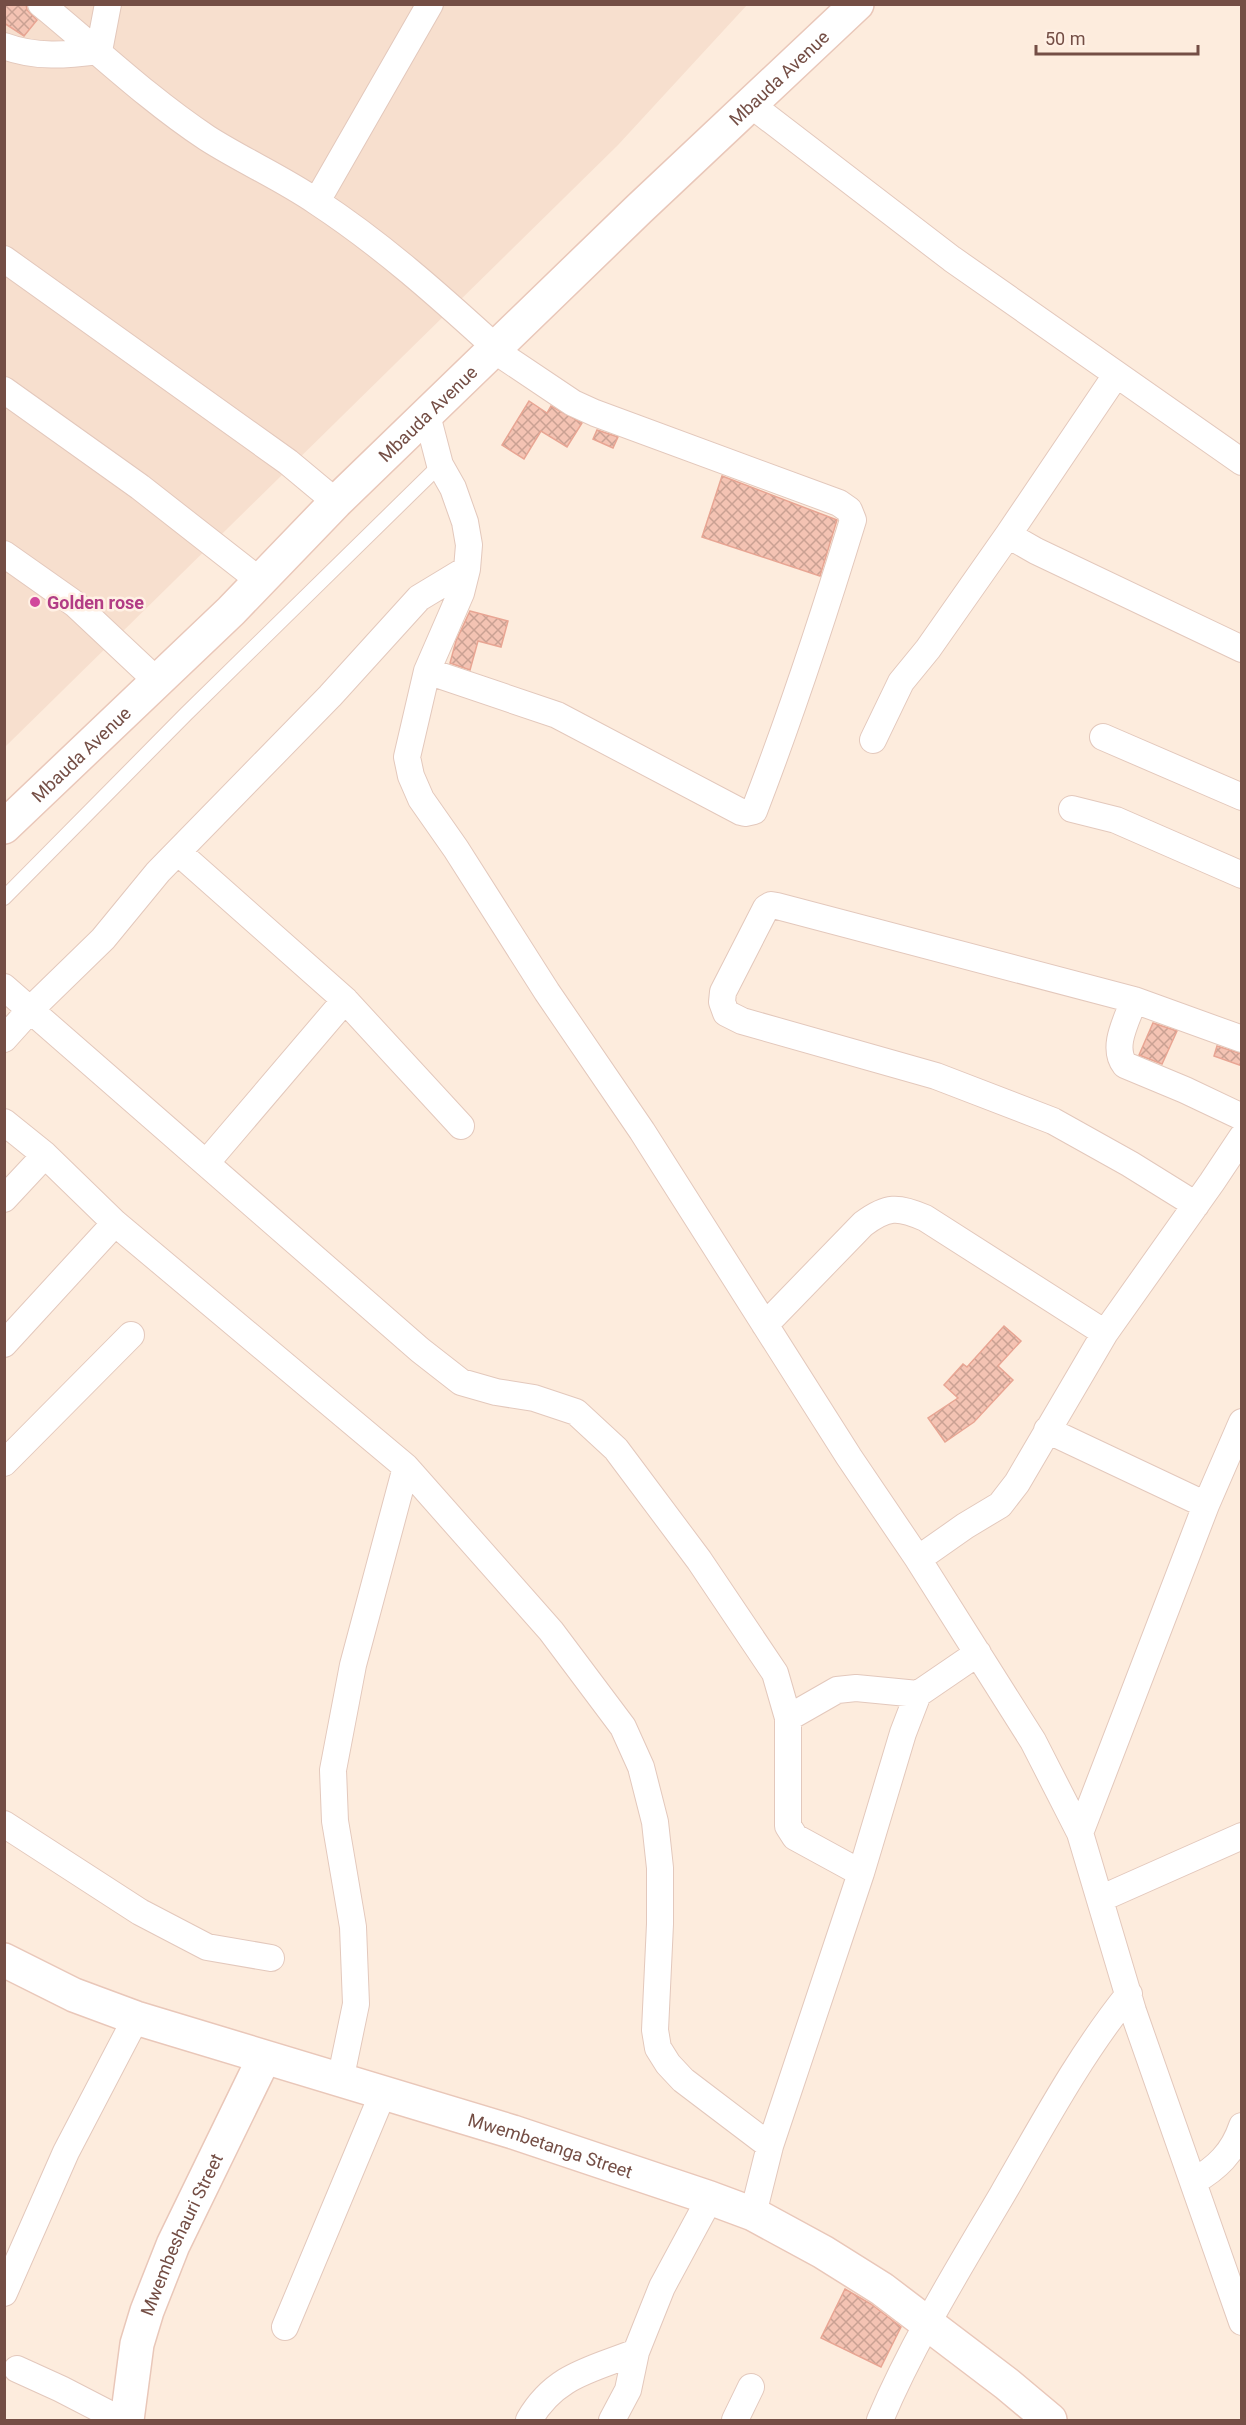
<svg xmlns="http://www.w3.org/2000/svg" width="1246" height="2425" font-family="Roboto,sans-serif">
	<style>
		.residential { fill: #f7dfce }
		.building { fill: url(#building-cross-hatch); stroke: #e8a593; stroke-width: 1.5 }
		.lines { fill: none; stroke-linecap: round; stroke-linejoin: round }
		.lane-casing { stroke: #e3c8bc; stroke-width: 16 }
		.street-casing { stroke: #e3c8bc; stroke-width: 28 }
		.secondary-casing { stroke: #e9c7b9; stroke-width: 36 }
		.lane { stroke: #fff; stroke-width: 14 }
		.street { stroke: #fff; stroke-width: 26 }
		.secondary { stroke: #fff; stroke-width: 33 }
		.hotel-dot { fill: #d1479c; stroke: #fff0e4; stroke-width: 2 }
		.labels { text-anchor: middle; dominant-baseline: central; stroke-width: 5; stroke-linejoin: round; paint-order: stroke }
		.street-label { font-size: 18px; fill: #744e45; stroke: #fff0e4 }
		.hotel-label { font-size: 18px; font-weight: bold; fill: #b23c85; stroke: #fff0e4; text-anchor: start }
	</style>
	<defs>
		<pattern id="building-cross-hatch" width="8" height="8" patternUnits="userSpaceOnUse" patternTransform="scale(1.5)"><rect width="8" height="8" fill="#f4c3b3"/><path d="M0 0l8 8M0 8l8-8" fill="none" stroke="#caa193"/></pattern>
	</defs>
	<rect width="100%" height="100%" fill="#fdecdd"/>
	<path class="residential" d="M 5,5 L 747,5 L 618,145 L 5,747 Z"/>
	<path class="building" d="M 4,4 L 26,4 L 27,10 L 37,20 L 24,36 L 4,23 Z
		M 529,401 L 547,413 L 551,406 L 582,423 L 567,447 L 541,431 L 524,459 L 502,445 Z
		M 597,430 L 618,437 L 613,448 L 593,439 Z
		M 722,476 L 837,520 L 820,576 L 702,537 Z
		M 470,611 L 508,621 L 501,647 L 478,641 L 470,670 L 450,663 L 456,641 Z
		M 1153,1023 L 1177,1031 L 1162,1064 L 1139,1055 Z
		M 1217,1046 L 1242,1054 L 1242,1066 L 1214,1056 Z
		M 1004,1326 L 1021,1341 L 998,1366 L 1013,1380 L 974,1422 L 945,1442 L 928,1418 L 958,1398 L 944,1385 L 963,1364 L 967,1367 Z
		M 845,2289 L 871,2304 L 901,2327 L 881,2367 L 821,2338 Z"/>
	<g class="lines">
		<g class="lane-casing">
			<path id="lane" d="M 4,898 L 186,714 L 440,465"/>
		</g>
		<g class="street-casing">
			<path id="street" d="M 41,4 C 96,49 148,99 207,138 C 243,161 282,178 317,202 C 381,244 437,294 493,345 L 494,350 L 573,403 L 595,413 L 839,503 L 849,510 L 853,520 C 823,618 791,715 754,811 L 745,813 L 741,812 L 557,715 L 427,671
				M 4,46 C 36,58 67,55 99,51 L 108,4
				M 750,104 L 952,259 L 1242,462
				M 317,201 L 430,4
				M 4,259 L 288,462 L 336,502
				M 4,390 L 140,487 L 260,581
				M 427,415 L 440,465 L 453,488 L 465,522 L 469,545 L 467,569 L 461,593 L 427,671 L 407,757 L 411,776 L 421,799 L 456,849 L 547,992 L 642,1131 L 849,1457 L 918,1559 L 1033,1741 L 1080,1833 L 1133,2011 L 1242,2322
				M 1008,535 L 1036,551 L 1242,649
				M 4,554 L 75,604 L 157,681
				M 1103,737 L 1242,797
				M 873,740 L 901,682 L 928,649 L 1008,535 L 1116,375
				M 1072,809 L 1116,820 L 1242,875
				M 178,852 L 345,1000 L 461,1126
				M 4,987 L 420,1350 L 461,1382 L 496,1392 L 534,1398 L 576,1412 L 616,1449 L 699,1560 L 775,1673 L 788,1718 L 788,1826 L 795,1837 L 861,1873
				M 1134,1000 C 1127,1020 1111,1047 1125,1065 L 1185,1090 L 1242,1117
				M 4,1039 L 31,1009 L 103,939 L 158,872 L 330,696 L 419,598 L 467,569
				M 4,1122 L 45,1155 L 115,1223 L 406,1467 L 551,1631 L 623,1727 L 641,1767 L 655,1822 L 660,1868 L 660,1924 L 655,2030 L 658,2048 L 668,2064 L 683,2080 L 770,2146
				M 207,1162 L 345,1000
				M 4,1199 L 45,1155
				M 1196,1205 L 1130,1164 L 1053,1121 L 936,1076 L 742,1021 L 726,1013 L 722,1002 L 723,992 L 766,908 L 771,905 L 777,906 L 1134,1000 L 1242,1039
				M 765,1325 L 863,1224 C 887,1206 898,1206 925,1218 L 1105,1333
				M 4,1344 L 115,1223
				M 1047,1430 L 1206,1505
				M 4,1463 L 131,1335
				M 918,1559 L 965,1526 L 1000,1505 L 1017,1483 L 1105,1333 L 1212,1182 L 1242,1137
				M 788,1718 L 837,1690 L 856,1688 L 918,1694
				M 4,1824 L 140,1912 L 207,1947 L 271,1958
				M 1080,1833 L 1206,1505 L 1242,1422
				M 1100,1899 L 1242,1836
				M 340,2081 L 356,2004 L 353,1927 L 335,1821 L 333,1770 L 353,1665 L 406,1467
				M 1193,2182 C 1217,2168 1233,2153 1242,2126
				M 753,2214 L 770,2146 L 861,1873 L 903,1733 L 918,1694 L 978,1653
				M 4,2293 L 66,2152 L 136,2018
				M 285,2327 L 383,2093
				M 17,2369 L 61,2389 L 121,2420
				M 529,2420 C 555,2375 591,2370 636,2352
				M 612,2420 L 628,2390 L 636,2352 L 662,2287 L 710,2198
				M 735,2420 L 751,2387
				M 880,2420 C 913,2342 959,2268 1002,2195 C 1042,2126 1079,2056 1129,1994"/>
		</g>
		<g class="secondary-casing">
			<g id="secondary">
				<path id="s1" d="M 4,827 L 231,611 L 336,502 L 639,209 L 857,4"/>
				<path id="s2" d="M 4,1960 L 74,1995 L 136,2018 L 513,2132 L 710,2198 L 753,2214 L 823,2252 L 882,2289 L 1007,2384 L 1050,2420"/>
				<path id="s3" d="M 127,2420 L 137,2344 L 147,2311 L 173,2245 L 264,2058"/>
			</g>
		</g>
		<use href="#lane" class="lane"/>
		<use href="#street" class="street"/>
		<use href="#secondary" class="secondary"/>
	</g>
	<circle class="hotel-dot" cx="35" cy="602" r="6"/>
	<g class="labels">
		<g class="street-label">
			<text stroke="none"><textPath href="#s1" startOffset="1078">Mbauda Avenue</textPath></text>
			<text stroke="none"><textPath href="#s1" startOffset="592">Mbauda Avenue</textPath></text>
			<text stroke="none"><textPath href="#s1" startOffset="106">Mbauda Avenue</textPath></text>
			<text stroke="none"><textPath href="#s2" startOffset="578">Mwembetanga Street</textPath></text>
			<text stroke="none"><textPath href="#s3" startOffset="195">Mwembeshauri Street</textPath></text>
		</g>
		<g class="hotel-label">
			<text x="47" y="602">Golden rose</text>
		</g>
	</g>
	<rect width="1246" height="2425" fill="none" stroke="#744e45" stroke-width="12"/>
	<path d="M1036 45v9h162v-9" fill="none" stroke="#744e45" stroke-width="3"/>
	<text x="1045" y="45" font-size="18" fill="#744e45" stroke="#fff0e4" stroke-width="4.5" paint-order="stroke">50 m</text>
</svg>
